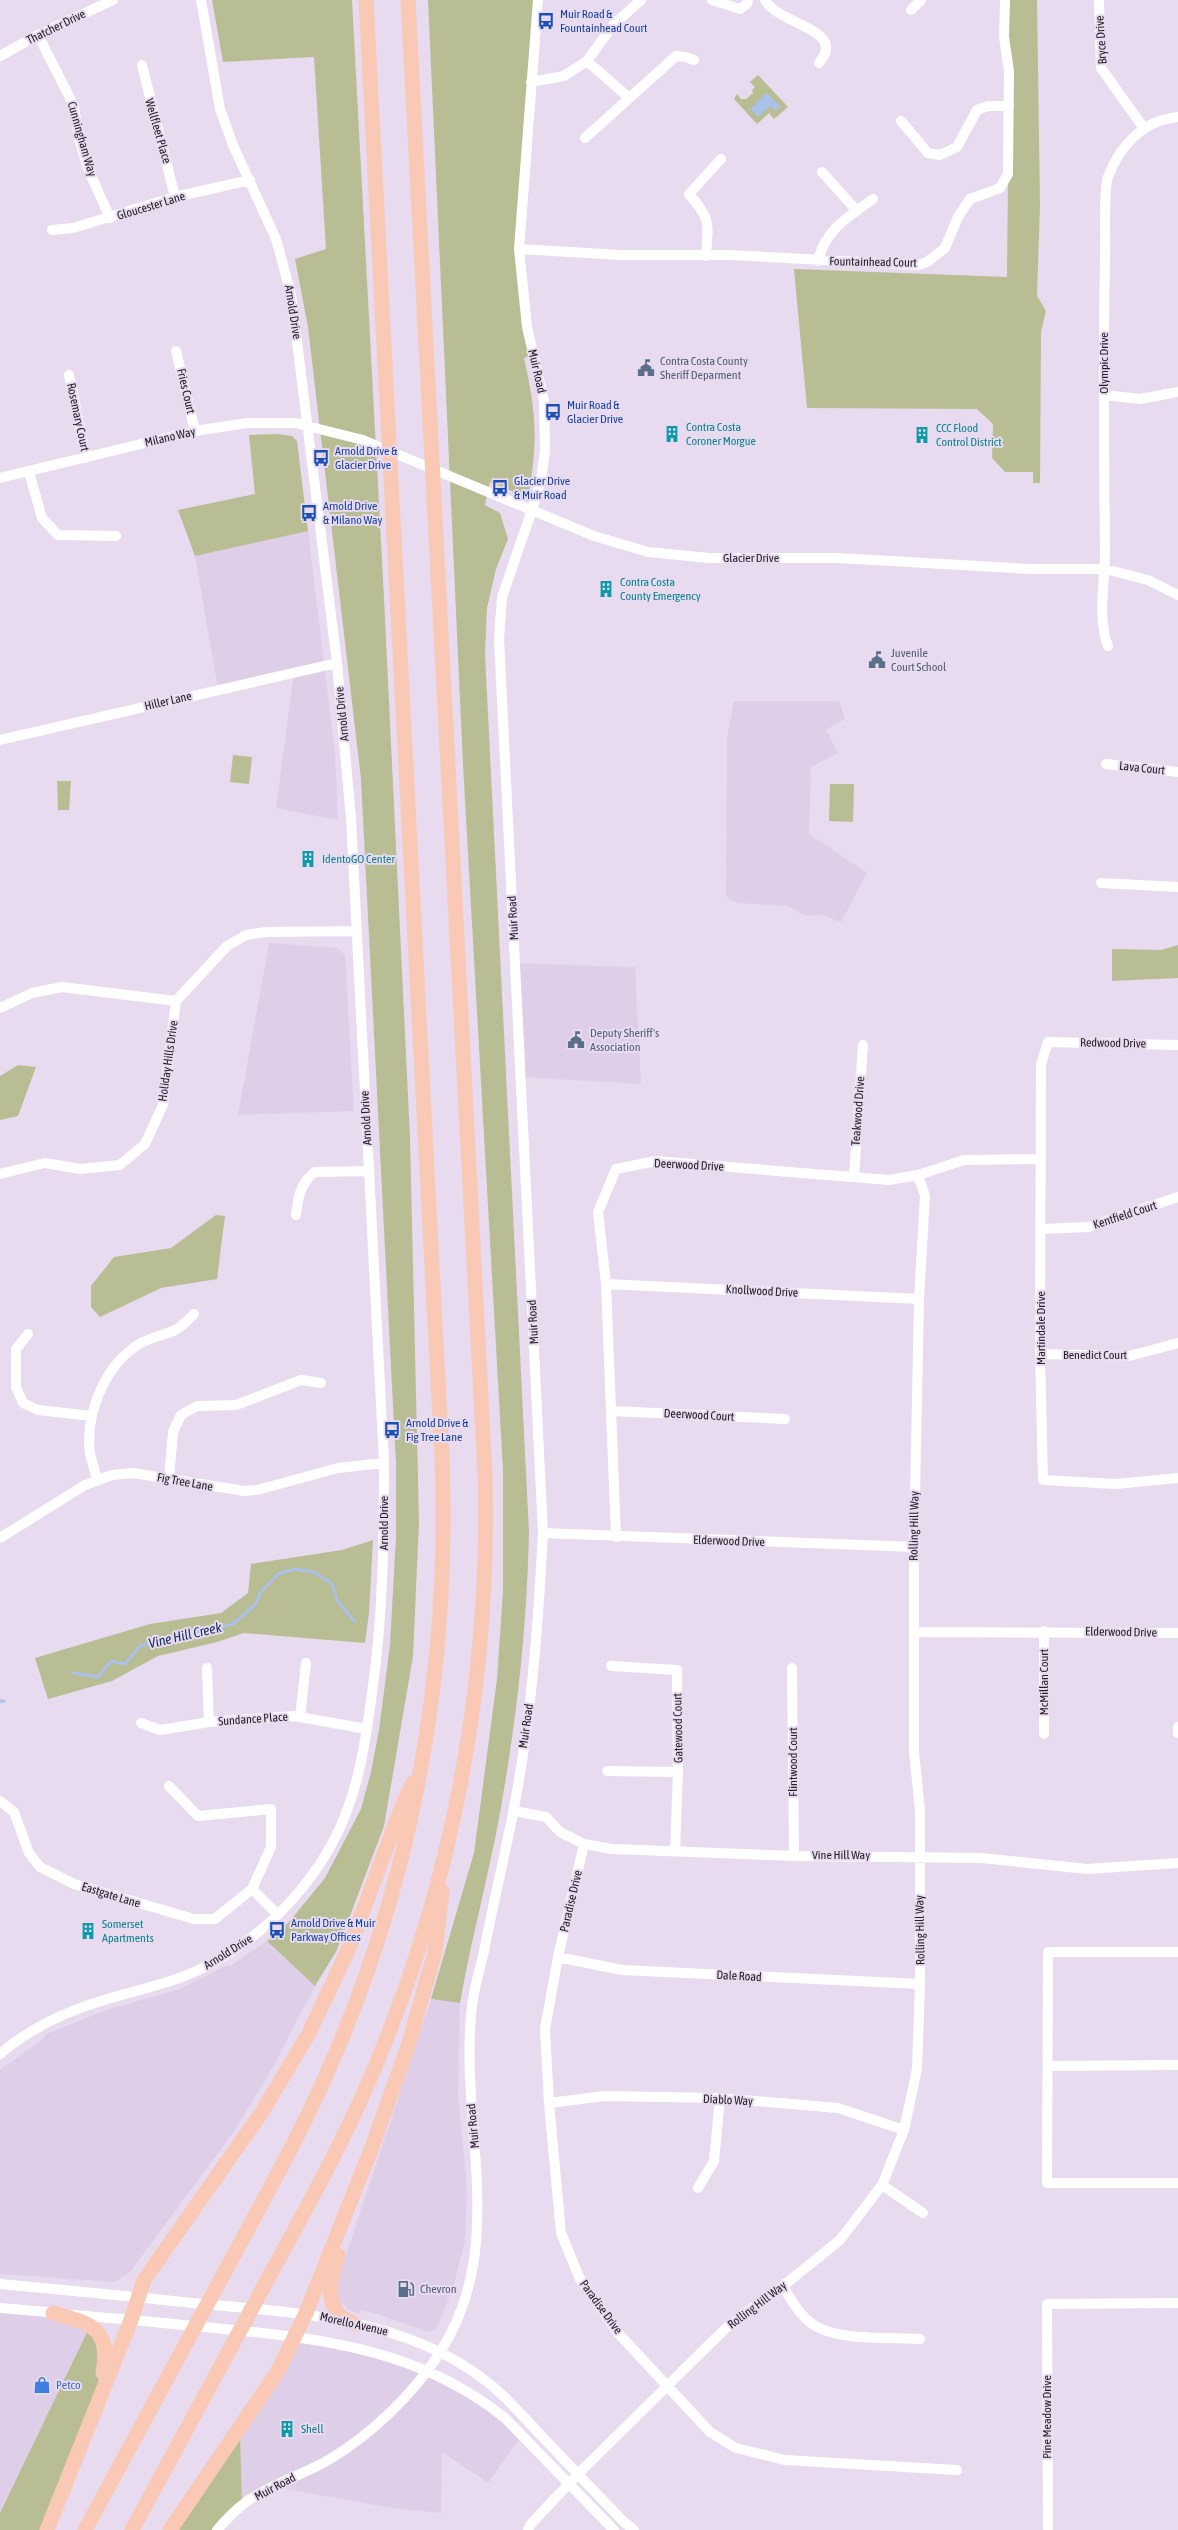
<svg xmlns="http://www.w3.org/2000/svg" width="1178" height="2530" font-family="'Asap Condensed',sans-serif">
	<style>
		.built { fill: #dfcee8 }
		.green { fill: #b8bd93 }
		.water { fill: #a9c1eb }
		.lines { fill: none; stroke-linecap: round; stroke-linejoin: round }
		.stream { stroke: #a9c1eb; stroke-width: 3 }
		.minor { stroke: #fff; stroke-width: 10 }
		.highway { stroke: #f9c9b6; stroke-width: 15 }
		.labels { text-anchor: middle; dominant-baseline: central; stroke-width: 4; stroke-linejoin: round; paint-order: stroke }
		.transit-label { font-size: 12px; fill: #164399; stroke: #e8dbef; text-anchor: start }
		.street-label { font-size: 12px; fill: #262129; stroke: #e8dbef }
		.service-label { font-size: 12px; fill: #4e5e75; stroke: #e8dbef; text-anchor: start }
		.culture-label { font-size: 12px; fill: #0d838f; stroke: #e8dbef; text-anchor: start }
		.shop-label { font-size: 12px; fill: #366cbe; stroke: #e8dbef; text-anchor: start }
		.water-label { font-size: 14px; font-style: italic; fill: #152f61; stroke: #e8dbef }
	</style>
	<rect width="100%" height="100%" fill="#e8dbef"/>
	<path class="built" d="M 308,531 L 335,753 L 338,820 L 276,808 L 294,672 L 218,689 L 195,556 Z
		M 734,701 L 839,701 L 845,719 L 826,730 L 838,753 L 811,767 L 809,834 L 867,873 L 841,922 L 824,915 L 805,916 L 788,906 L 740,903 L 730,900 L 726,895 L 727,738 Z
		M 269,943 L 337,948 L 345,955 L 354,1111 L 238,1115 Z
		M 516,963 L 635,967 L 641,1084 L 522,1077 Z
		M 267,1941 L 315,1986 L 273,2067 L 235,2130 L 130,2272 L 115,2282 L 0,2274 L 0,2070 L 45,2037 L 44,2035 L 106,2010 L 180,1989 L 227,1965 L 230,1966 Z
		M 431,1999 L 460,2003 L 458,2095 L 467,2187 L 465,2241 L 453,2288 L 436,2329 L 428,2332 L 380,2315 L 361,2310 L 360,2314 L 350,2311 L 343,2303 L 340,2305 L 336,2298 L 337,2282 Z
		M 0,2308 L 91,2324 L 0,2513 Z
		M 296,2336 L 427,2370 L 487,2404 L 522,2435 L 488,2483 L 442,2452 L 441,2513 L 392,2508 L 274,2487 L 242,2505 L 240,2429 Z"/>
	<path class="green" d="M 212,0 L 352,0 L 384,598 L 410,1138 L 419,1522 L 413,1656 L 384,1826 L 337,1950 L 315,1986 L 267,1941 L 289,1922 L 325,1878 L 361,1809 L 371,1772 L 379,1730 L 390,1645 L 396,1537 L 396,1464 L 361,779 L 308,327 L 295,259 L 326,249 L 314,57 L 223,62 Z
		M 428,0 L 538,0 L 519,249 L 533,355 L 524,358 C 536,411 538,439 529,493 L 521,495 L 490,482 L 485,505 L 500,513 L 508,539 L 496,569 L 487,608 L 485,654 L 529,1533 C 527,1617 519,1700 505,1783 C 494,1857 473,1929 460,2003 L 431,1999 L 474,1853 L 497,1679 L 503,1591 L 503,1470 L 463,765 Z
		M 1005,0 L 1037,0 L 1040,206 L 1037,296 L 1046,311 L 1041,332 L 1040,483 L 1033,483 L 1033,472 L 1005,472 L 992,458 L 993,424 L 977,409 L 807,408 L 794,269 L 1007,277 L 1009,71 Z
		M 758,75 L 788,107 L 774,119 L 769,113 L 757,124 L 734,99 L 737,94 L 741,99 L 746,99 L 753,93 L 752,90 L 755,87 L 750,82 Z
		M 277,434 L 292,436 L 297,441 L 308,531 L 195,556 L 178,510 L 255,494 L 249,435 Z
		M 233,755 L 252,757 L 249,784 L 230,782 Z
		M 57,781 L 71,781 L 69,810 L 58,810 Z
		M 830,784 L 854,784 L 853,822 L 829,821 Z
		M 1178,945 L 1178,978 L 1112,981 L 1112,949 L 1161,950 Z
		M 18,1065 L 36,1067 L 18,1116 L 0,1120 L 0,1076 Z
		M 216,1215 L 225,1216 L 217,1279 L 161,1288 L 100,1317 L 91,1307 L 91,1286 L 114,1257 L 171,1248 Z
		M 373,1540 L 369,1613 L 365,1643 L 244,1633 L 217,1642 L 158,1656 L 112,1681 L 48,1699 L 35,1658 L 150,1624 L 221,1613 L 248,1593 L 251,1564 L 342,1550 Z
		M 91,2324 L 106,2359 L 47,2530 L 0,2530 L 0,2513 Z
		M 240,2429 L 242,2505 L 217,2530 L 170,2530 Z"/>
	<path class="water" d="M 767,93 L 780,107 L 775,111 L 770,106 L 758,117 L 750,109 Z"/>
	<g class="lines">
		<path class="stream" d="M 73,1673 L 98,1677 L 111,1661 L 125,1664 L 140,1646 L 233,1624 L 256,1604 L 260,1593 L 278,1574 L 295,1569 L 314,1572 L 332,1584 L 337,1600 L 355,1622
			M 0,1701 L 4,1701"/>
		<path class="minor" d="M 712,0 L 740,9 L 747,4 L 748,0
			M 765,0 C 780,26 848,29 819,63
			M 1099,0 L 1101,68 L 1143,127
			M 911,10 L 921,0
			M 38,35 L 74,106 L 79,139 L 89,171 L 110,218
			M 0,56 L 38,35 L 113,0
			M 587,61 L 628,97
			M 142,65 L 175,197
			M 531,82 L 564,76 L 587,61 L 613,25 L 641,0
			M 901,121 L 928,153 L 940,155 L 957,147 L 977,110 L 988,106 L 1009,106
			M 585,138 L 676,56 L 686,57 L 694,60
			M 822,172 L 857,211
			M 52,230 L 73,228 L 175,197 L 250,180
			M 519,249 L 621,255 L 730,255 L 918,265 L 927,262 L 945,248 L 958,217 L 970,199 L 1000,188 L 1008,174 L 1009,71 L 1004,37 L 1005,0
			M 706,256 C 708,222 712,221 689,194 L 721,159
			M 818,261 C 825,230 848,217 873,199
			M 176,351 L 195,431
			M 69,375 L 86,458
			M 1104,395 L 1140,399 L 1178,392
			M 29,472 L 42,518 L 58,535 L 116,536
			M 0,478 L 195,431 L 247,423 L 295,423 L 363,440 L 594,536 L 648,552 L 709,558 L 838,558 L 1030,569 L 1105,569 L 1148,580 L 1178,595
			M 1108,646 C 1097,618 1105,582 1105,552 C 1104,454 1103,355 1105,257 C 1106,240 1103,190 1108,177 C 1120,145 1144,120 1178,117
			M 0,740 L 337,663
			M 1106,764 L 1178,772
			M 1101,883 L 1178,887
			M 0,1008 L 32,993 L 62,987 L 176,1001
			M 1178,1045 L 1048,1042 L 1041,1064 L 1040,1354 L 1043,1480 L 1116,1484 L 1178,1478
			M 0,1174 L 45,1163 L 80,1169 L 120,1165 L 145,1144 L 163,1105 L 176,1001 L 227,946 L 246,935 L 266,932 L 356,931
			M 854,1176 L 863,1045
			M 296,1215 C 298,1198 300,1183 315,1172 L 369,1171
			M 1042,1229 L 1088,1227 L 1178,1197
			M 606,1284 L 919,1299
			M 28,1334 L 16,1349 L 16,1387 L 23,1403 L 38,1410 L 92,1416
			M 1040,1354 L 1129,1356 L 1178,1343
			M 612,1411 L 785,1419
			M 169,1478 L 173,1432 L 181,1415 L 197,1406 L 236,1405 L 301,1380 L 321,1383
			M 97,1480 C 95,1471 92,1462 90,1454 C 85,1413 105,1364 141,1343 C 152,1337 166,1335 177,1329 C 183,1326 189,1319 194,1314
			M 543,1533 L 914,1547
			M 616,1537 L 606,1284 L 598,1212 L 616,1169 L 656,1161 L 889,1180 L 918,1175 L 964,1160 L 1041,1159
			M 0,1538 L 85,1485 L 112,1475 L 133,1473 L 244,1491 L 257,1490 L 338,1468 L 384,1463
			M 1044,1631 L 1044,1734
			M 915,1632 L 1178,1633
			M 611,1666 L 677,1670 L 678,1772 L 675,1852
			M 207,1668 L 209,1722
			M 792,1668 L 794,1856
			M 300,1717 L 306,1663
			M 141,1723 L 160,1730 L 209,1722 L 294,1716 L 367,1729
			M 1178,1733 L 1178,1727
			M 607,1771 L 678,1772
			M 0,1801 L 14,1812 L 29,1853 L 40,1867 L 74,1884 L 194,1919 L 215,1919 L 252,1889 L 271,1847 L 271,1809 L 198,1816 L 169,1786
			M 514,1811 L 546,1817 L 560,1832 L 584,1844 L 612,1849 L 794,1856 L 981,1858 L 1087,1869 L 1178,1863
			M 584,1844 L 558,1957 L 545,2029 L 549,2103 L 561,2233 L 580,2279 L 618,2333 L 710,2432 L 736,2448 L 785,2460 L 957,2470
			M 252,1889 L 278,1915
			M 1178,1952 L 1048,1952 L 1047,2183 L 1178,2183
			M 558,1957 L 622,1970 L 920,1984
			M 0,2054 C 29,2029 65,2012 101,2001 C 136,1990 170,1984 203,1968 C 270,1934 326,1874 350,1802 C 362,1767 367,1730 372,1693 C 383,1616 384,1541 384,1463 L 351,819 L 337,663 L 291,294 L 276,239 L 233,145 L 220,109 L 201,0
			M 1048,2066 L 1178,2065
			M 549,2103 L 605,2096 L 720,2098 L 838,2108 L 904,2130
			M 882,2185 L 923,2213
			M 698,2188 L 714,2161 L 720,2098
			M 0,2284 C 64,2290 128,2296 192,2303 C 288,2312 396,2316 478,2375 C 501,2391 516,2409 535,2429 C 564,2460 594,2491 624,2522 L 634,2530
			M 783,2286 C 791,2300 800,2316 814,2325 C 837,2341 891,2337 920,2339
			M 0,2308 L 59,2313
			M 73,2315 C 124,2319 174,2324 224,2329 C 327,2339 422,2351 505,2418 L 614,2530
			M 217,2530 C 224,2522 232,2513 241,2506 C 266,2485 302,2476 330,2459 C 372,2434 413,2394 439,2354 C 510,2246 458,2123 472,2006 C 474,1988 480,1969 484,1951 C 493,1905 504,1859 513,1813 C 531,1721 538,1627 543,1533 L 499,639 L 502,597 L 532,510 L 541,480 L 545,451 L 544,401 L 527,327 L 519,249 L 538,0
			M 528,2530 L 530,2525 L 578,2474 L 727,2327 L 783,2286 L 840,2240 L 882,2185 L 904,2130 L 917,2069 L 920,1984 L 920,1810 L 914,1752 L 914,1547 L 919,1299 L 925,1196 L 918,1175
			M 1048,2530 L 1047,2304 L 1178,2303"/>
		<path class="highway" d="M 338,2255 C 333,2273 324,2297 338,2313 C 341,2318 349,2321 355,2324
			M 53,2313 C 92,2324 111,2328 103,2373
			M 47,2530 L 131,2320 L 144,2280 L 262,2112 L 308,2035 L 350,1946 L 402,1806 L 413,1783
			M 85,2530 C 132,2442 180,2354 228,2266 C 266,2195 306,2125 337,2050 C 416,1863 450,1661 442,1458 L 366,0
			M 132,2530 C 178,2445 224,2360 270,2275 C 303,2214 338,2152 366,2088 C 451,1894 491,1685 485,1474 L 408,0
			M 170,2530 L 278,2371 L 306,2313 L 372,2147 L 408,2046 L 435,1952 L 442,1891"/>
	</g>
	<defs>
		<g id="bus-bare" transform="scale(1.35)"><path d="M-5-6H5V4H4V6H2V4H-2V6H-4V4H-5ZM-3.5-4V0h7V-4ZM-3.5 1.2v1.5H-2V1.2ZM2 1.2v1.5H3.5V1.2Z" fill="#1a4fb4" stroke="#e8dbef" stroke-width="2.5" paint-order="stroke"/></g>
		<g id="civic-bare" transform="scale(1.35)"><path d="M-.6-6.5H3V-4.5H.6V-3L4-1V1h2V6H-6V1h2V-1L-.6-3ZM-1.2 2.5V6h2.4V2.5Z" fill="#5c6f8a" stroke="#e8dbef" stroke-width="2.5" paint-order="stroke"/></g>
		<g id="building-bare" transform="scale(1.35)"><path d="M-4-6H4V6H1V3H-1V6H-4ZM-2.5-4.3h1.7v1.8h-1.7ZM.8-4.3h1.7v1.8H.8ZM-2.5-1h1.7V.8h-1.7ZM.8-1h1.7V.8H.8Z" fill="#0f9aa8" stroke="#e8dbef" stroke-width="2.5" paint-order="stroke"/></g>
		<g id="fuel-bare" transform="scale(1.35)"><path d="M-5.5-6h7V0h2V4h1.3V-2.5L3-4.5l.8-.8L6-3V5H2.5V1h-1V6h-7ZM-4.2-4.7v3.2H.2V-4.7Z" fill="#5c6f8a" stroke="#e8dbef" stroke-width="2.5" paint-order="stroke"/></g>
		<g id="shop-bare" transform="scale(1.35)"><path d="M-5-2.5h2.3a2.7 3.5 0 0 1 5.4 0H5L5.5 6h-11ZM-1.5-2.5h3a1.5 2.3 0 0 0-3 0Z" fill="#3f7fe0" stroke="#e8dbef" stroke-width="2.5" paint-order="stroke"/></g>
	</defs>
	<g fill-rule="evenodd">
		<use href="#bus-bare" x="546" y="21"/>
		<use href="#civic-bare" x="646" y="368"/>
		<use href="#bus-bare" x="553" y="412"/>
		<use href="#building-bare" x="672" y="434"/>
		<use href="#building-bare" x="922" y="435"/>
		<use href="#bus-bare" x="321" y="458"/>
		<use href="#bus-bare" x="500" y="488"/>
		<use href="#bus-bare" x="309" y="513"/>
		<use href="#building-bare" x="606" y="589"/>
		<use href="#civic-bare" x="877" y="660"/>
		<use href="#building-bare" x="308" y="859"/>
		<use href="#civic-bare" x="576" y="1040"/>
		<use href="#bus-bare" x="392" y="1430"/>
		<use href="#bus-bare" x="277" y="1930"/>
		<use href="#building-bare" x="88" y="1931"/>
		<use href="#fuel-bare" x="406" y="2289"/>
		<use href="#shop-bare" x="42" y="2385"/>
		<use href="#building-bare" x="287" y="2429"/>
	</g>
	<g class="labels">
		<g class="transit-label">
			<text x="560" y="14">Muir Road &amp;<tspan x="560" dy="14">Fountainhead Court</tspan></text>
			<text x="567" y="405">Muir Road &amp;<tspan x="567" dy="14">Glacier Drive</tspan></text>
			<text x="335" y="451">Arnold Drive &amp;<tspan x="335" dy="14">Glacier Drive</tspan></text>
			<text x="514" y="481">Glacier Drive<tspan x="514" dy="14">&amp; Muir Road</tspan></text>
			<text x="323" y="506">Arnold Drive<tspan x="323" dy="14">&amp; Milano Way</tspan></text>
			<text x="406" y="1423">Arnold Drive &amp;<tspan x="406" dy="14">Fig Tree Lane</tspan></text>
			<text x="291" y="1923">Arnold Drive &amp; Muir<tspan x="291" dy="14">Parkway Offices</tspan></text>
		</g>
		<g class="street-label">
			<text transform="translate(56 27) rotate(-26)">Thatcher Drive</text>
			<text transform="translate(1101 40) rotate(-94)">Bryce Drive</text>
			<text transform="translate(158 131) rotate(74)">Wellfleet Place</text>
			<text transform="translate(82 139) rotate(74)">Cunningham Way</text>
			<text transform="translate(151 206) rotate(-17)">Gloucester Lane</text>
			<text transform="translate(873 262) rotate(1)">Fountainhead Court</text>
			<text transform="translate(293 312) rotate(81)">Arnold Drive</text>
			<text transform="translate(1104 363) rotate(-90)">Olympic Drive</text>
			<text transform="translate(537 371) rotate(77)">Muir Road</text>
			<text transform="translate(186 391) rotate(77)">Fries Court</text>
			<text transform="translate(78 417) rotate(78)">Rosemary Court</text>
			<text transform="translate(170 437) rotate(-13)">Milano Way</text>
			<text x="751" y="558">Glacier Drive</text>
			<text transform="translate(168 701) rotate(-13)">Hiller Lane</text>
			<text transform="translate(342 714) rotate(-96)">Arnold Drive</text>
			<text transform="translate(1142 768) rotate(6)">Lava Court</text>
			<text transform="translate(513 918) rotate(-93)">Muir Road</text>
			<text transform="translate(1113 1043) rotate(1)">Redwood Drive</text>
			<text transform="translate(168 1061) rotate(-82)">Holiday Hills Drive</text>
			<text transform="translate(858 1111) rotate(-86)">Teakwood Drive</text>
			<text transform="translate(366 1118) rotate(-93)">Arnold Drive</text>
			<text transform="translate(689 1165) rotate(3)">Deerwood Drive</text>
			<text transform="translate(1125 1215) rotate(-18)">Kentfield Court</text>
			<text transform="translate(762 1291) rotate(3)">Knollwood Drive</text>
			<text transform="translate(533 1322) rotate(-93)">Muir Road</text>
			<text transform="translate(1041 1328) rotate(-90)">Martindale Drive</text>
			<text x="1095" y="1355">Benedict Court</text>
			<text transform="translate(699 1415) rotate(3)">Deerwood Court</text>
			<text transform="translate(185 1482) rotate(10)">Fig Tree Lane</text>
			<text transform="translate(384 1523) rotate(-90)">Arnold Drive</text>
			<text transform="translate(914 1526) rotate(-89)">Rolling Hill Way</text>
			<text transform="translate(729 1541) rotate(2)">Elderwood Drive</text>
			<text transform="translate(1121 1632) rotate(1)">Elderwood Drive</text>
			<text transform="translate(1044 1682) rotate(-90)">McMillan Court</text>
			<text transform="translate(253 1719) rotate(-4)">Sundance Place</text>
			<text transform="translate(526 1726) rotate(-82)">Muir Road</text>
			<text transform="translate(678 1728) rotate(-91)">Gatewood Court</text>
			<text transform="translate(793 1762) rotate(-90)">Flintwood Court</text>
			<text x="841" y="1855">Vine Hill Way</text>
			<text transform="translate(111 1895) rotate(17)">Eastgate Lane</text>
			<text transform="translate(571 1901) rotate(-77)">Paradise Drive</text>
			<text transform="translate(920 1930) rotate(-91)">Rolling Hill Way</text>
			<text transform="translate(228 1952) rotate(-32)">Arnold Drive</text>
			<text transform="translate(739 1976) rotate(3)">Dale Road</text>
			<text transform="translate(728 2100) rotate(3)">Diablo Way</text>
			<text transform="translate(473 2126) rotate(-95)">Muir Road</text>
			<text transform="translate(757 2305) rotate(-37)">Rolling Hill Way</text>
			<text transform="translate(601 2307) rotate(54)">Paradise Drive</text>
			<text transform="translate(354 2324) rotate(13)">Morello Avenue</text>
			<text transform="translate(1047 2417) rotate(-90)">Pine Meadow Drive</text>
			<text transform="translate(275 2487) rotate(-28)">Muir Road</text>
		</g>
		<g class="service-label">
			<text x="660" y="361">Contra Costa County<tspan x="660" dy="14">Sheriff Deparment</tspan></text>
			<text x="891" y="653">Juvenile<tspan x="891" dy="14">Court School</tspan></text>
			<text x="590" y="1033">Deputy Sheriff's<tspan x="590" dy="14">Association</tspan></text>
			<text x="420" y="2289">Chevron</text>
		</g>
		<g class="culture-label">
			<text x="686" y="427">Contra Costa<tspan x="686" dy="14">Coroner Morgue</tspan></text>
			<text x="936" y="428">CCC Flood<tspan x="936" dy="14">Control District</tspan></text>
			<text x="620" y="582">Contra Costa<tspan x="620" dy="14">County Emergency</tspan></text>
			<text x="322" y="859">IdentoGO Center</text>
			<text x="102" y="1924">Somerset<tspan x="102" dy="14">Apartments</tspan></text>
			<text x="301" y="2429">Shell</text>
		</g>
		<g class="shop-label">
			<text x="56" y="2385">Petco</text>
		</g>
		<g class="water-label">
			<text transform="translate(185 1635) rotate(-13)">Vine Hill Creek</text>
		</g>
	</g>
</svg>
